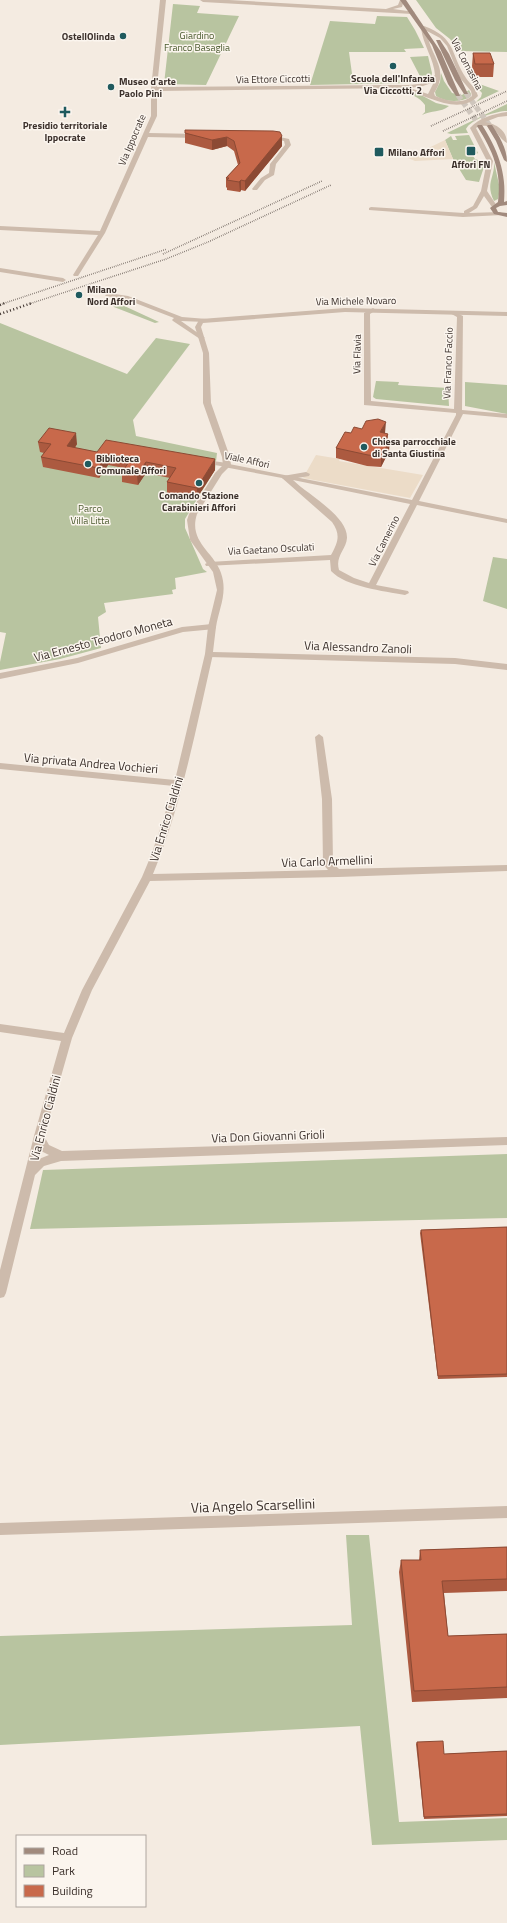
<svg xmlns="http://www.w3.org/2000/svg" width="507" height="1923" font-family="'Titillium Web',sans-serif">
	<style>
		.green { fill: #b8c4a0 }
		.plaza { fill: #ecdcc8 }
		.lines { fill: none; stroke-linecap: round; stroke-linejoin: round }
		.secondary-tunnel { stroke: #cfc6bd; stroke-width: 5.5; stroke-dasharray: 5.5 3; stroke-linecap: butt }
		.pedestrian { fill: #cdbbac; fill-rule: evenodd }
		.minor { fill: #cdbbac; fill-rule: evenodd }
		.tertiary { fill: #cdbbac; fill-rule: evenodd }
		.secondary { fill: #a18a7d; fill-rule: evenodd }
		.rail-far1 { stroke: #3b302b; stroke-width: 1.5; stroke-dasharray: 0.5 1.5; stroke-linecap: butt }
		.rail { stroke: #3b302b; stroke-width: 2.5; stroke-dasharray: 1 2.5; stroke-linecap: butt }
		.wall { fill: #ac5a40 }
		.shaded-wall { fill: #8c4a34 }
		.building { fill: #c8694b; stroke: #8c4a34 }
		.poi-dot { fill: #1f5a5e; stroke: #fbf5ee; stroke-width: 1.5 }
		.labels { text-anchor: middle; dominant-baseline: central; stroke-width: 3; stroke-linejoin: round; paint-order: stroke }
		.far-park-label { font-size: 10px; fill: #4a5a2e; stroke: #fbf5ee }
		.far-poi-label { font-size: 10px; font-weight: bold; fill: #3b302b; stroke: #fbf5ee; text-anchor: start }
		.far-street-label { font-size: 10px; fill: #3b302b; stroke: #fbf5ee }
		.street-label { font-size: 12px; fill: #3b302b; stroke: #fbf5ee }
		.near-street-label { font-size: 14px; fill: #3b302b; stroke: #fbf5ee }
	</style>
	<rect width="100%" height="100%" fill="#f4ebe1"/>
	<path class="green" d="M 416,0 L 507,0 L 507,52 L 459,51 L 450,39 L 436,28 Z
		M 173,4 L 200,6 L 197,13 L 239,16 L 206,85 L 164,84 Z
		M 377,16 L 407,17 L 415,30 L 424,48 L 404,49 L 406,52 L 349,52 L 353,81 L 422,80 L 410,57 L 428,56 L 432,73 L 431,78 L 425,81 L 413,83 L 310,85 L 330,21 L 375,24 Z
		M 441,73 L 444,81 L 452,93 L 462,95 L 469,90 L 471,94 L 470,97 C 460,103 445,102 436,96 L 435,92 L 440,82 Z
		M 471,81 L 499,91 L 476,102 L 481,97 L 482,93 Z
		M 370,90 L 409,91 L 421,95 L 436,103 L 449,106 C 440,113 432,110 422,115 L 425,112 L 425,105 C 414,89 388,91 370,90 Z
		M 507,104 L 507,111 C 496,111 471,119 466,129 L 468,133 L 451,134 L 447,133 Z
		M 469,135 L 478,153 L 473,156 L 475,159 L 484,162 L 485,164 L 479,182 L 466,180 L 453,159 L 445,140 L 451,136 L 453,140 L 457,140 L 455,136 Z
		M 494,162 L 500,189 L 498,199 L 494,201 C 485,183 495,178 494,162 Z
		M 115,303 L 120,304 L 159,322 L 155,323 L 114,307 L 113,304 Z
		M 0,323 L 127,374 L 156,338 L 190,344 L 133,420 L 136,436 L 217,453 L 215,470 L 185,519 L 185,528 L 203,569 L 207,572 L 175,578 L 176,589 L 172,590 L 173,594 L 104,603 L 106,612 L 98,617 L 101,648 L 60,659 L 0,670 L 0,662 L 6,633 L 0,632 Z
		M 376,381 L 399,382 L 398,385 L 448,388 L 449,406 L 376,399 L 373,397 Z
		M 465,382 L 507,385 L 507,414 L 465,406 Z
		M 493,557 L 507,559 L 507,609 L 483,601 Z
		M 507,1154 L 507,1218 L 30,1229 L 43,1170 Z
		M 346,1535 L 369,1535 L 399,1822 L 507,1818 L 507,1840 L 372,1845 L 360,1726 L 0,1745 L 0,1636 L 352,1625 Z"/>
	<path class="plaza" d="M 445,140 L 453,159 L 415,161 L 408,158 Z
		M 316,455 L 340,459 L 339,461 L 423,475 L 410,498 L 303,478 Z"/>
	<g class="lines">
		<path class="secondary-tunnel" d="M 466,93 L 490,126
			M 458,95 L 480,126"/>
		<path class="pedestrian" d="M 199,459 L 227,463 L 231,465 L 227,467 L 202,463 L 199,463 Z
			M 306,472 L 310,474 L 309,476 L 286,480 L 282,478 L 283,476 Z"/>
		<path class="minor" d="M 160,0 L 166,0 L 157,87 L 392,85 C 406,85 425,87 435,75 C 434,59 423,45 421,28 L 424,26 C 457,38 450,54 466,78 C 470,84 476,88 478,96 C 459,116 428,96 406,90 L 406,88 L 157,91 L 157,116 L 149,133 L 198,134 L 201,136 L 198,138 L 148,137 L 105,233 L 78,276 L 74,276 L 73,275 L 98,235 L 0,230 L 0,226 L 100,231 L 151,116 L 151,89 ZM 427,31 L 440,38 L 447,46 L 460,78 L 471,91 L 472,96 C 461,105 448,101 435,96 L 434,93 C 451,68 429,56 427,31 ZM 434,82 L 428,94 L 410,88 L 423,86 Z
			M 507,112 L 507,116 L 498,117 L 485,122 C 496,124 507,130 507,143 C 495,136 498,124 479,126 L 476,128 L 493,161 L 487,191 L 497,206 L 492,207 L 484,196 L 477,208 L 469,213 L 500,212 L 503,214 L 502,215 L 463,217 L 369,210 L 369,208 L 371,207 L 464,213 L 464,211 L 473,206 L 481,191 L 487,161 L 470,128 C 479,118 493,114 507,112 Z
			M 270,135 L 289,139 L 291,145 L 276,164 L 274,175 L 265,180 L 257,190 L 253,190 L 252,189 L 261,178 L 269,173 L 270,164 L 285,145 L 284,141 L 268,138 L 267,137 Z
			M 0,268 L 63,278 L 66,280 L 63,282 L 0,272 Z
			M 108,293 L 128,296 L 182,317 L 207,319 L 208,320 L 205,322 L 181,321 L 205,338 L 200,339 L 173,321 L 172,320 L 174,318 L 125,299 L 106,296 L 105,295 Z
			M 373,308 L 376,310 L 370,314 L 371,401 L 454,409 L 457,317 L 448,312 L 453,311 L 463,316 L 462,410 L 507,414 L 507,418 L 463,414 L 419,501 L 507,519 L 507,523 L 417,505 L 376,585 L 408,591 L 409,593 L 405,595 C 384,591 346,587 331,571 L 330,560 L 206,566 L 205,564 L 209,562 L 331,555 C 338,542 341,535 332,522 L 282,478 L 224,467 L 224,463 L 412,500 L 456,415 L 456,413 L 364,405 L 364,313 ZM 293,480 L 410,504 L 369,583 L 354,578 L 339,570 C 335,556 346,550 347,538 C 348,516 307,494 293,480 Z
			M 212,624 L 216,627 L 215,629 L 183,632 L 78,663 L 0,679 L 0,673 L 77,658 L 182,627 Z
			M 209,651 L 213,654 C 196,728 182,804 153,874 L 328,870 L 323,864 L 322,799 L 315,737 L 319,734 L 323,737 L 332,799 L 333,863 L 339,869 L 507,865 L 507,871 L 338,877 L 150,881 L 92,990 L 72,1038 L 44,1136 L 49,1145 L 62,1151 L 507,1137 L 507,1145 L 61,1161 L 44,1166 L 35,1175 L 6,1293 L 4,1297 L 0,1298 L 0,1270 L 34,1136 L 61,1041 L 0,1032 L 0,1024 L 64,1033 L 82,990 L 142,877 L 152,853 L 174,786 L 0,769 L 0,763 L 175,780 L 205,654 ZM 41,1151 L 49,1155 L 39,1159 Z
			M 507,1506 L 507,1518 L 0,1535 L 0,1523 Z"/>
		<path class="tertiary" d="M 200,0 L 229,0 L 386,9 L 398,5 L 400,0 L 404,0 L 402,7 L 393,9 L 415,12 L 412,14 L 203,2 Z
			M 345,308 L 507,312 L 507,316 L 345,312 L 203,323 L 201,327 L 209,353 L 211,403 L 230,457 L 231,465 L 222,474 L 197,514 C 188,542 214,552 221,573 C 228,593 219,608 216,627 C 215,635 214,643 213,652 L 455,658 L 507,664 L 507,670 L 455,664 L 209,657 L 205,654 L 208,627 L 217,590 L 213,572 L 190,540 L 187,520 L 189,514 L 215,473 L 223,465 L 222,457 L 203,403 L 203,353 L 195,327 L 199,320 L 201,319 Z"/>
		<path class="secondary" d="M 400,0 L 406,0 L 441,52 L 460,96 L 456,96 L 448,84 L 432,45 Z
			M 436,40 L 440,40 L 449,54 L 468,94 L 464,94 L 455,80 Z
			M 478,125 L 482,125 C 497,148 507,173 504,202 L 507,201 L 507,205 L 500,206 L 496,208 L 498,212 L 507,213 L 507,217 L 494,214 L 490,208 L 498,202 C 502,172 493,151 477,126 Z
			M 488,125 L 492,125 C 499,136 507,148 507,162 L 504,160 L 496,141 L 487,126 Z"/>
		<path class="rail-far1" d="M 431,126 L 507,91
			M 443,131 L 507,101
			M 163,254 L 322,181
			M 2,304 L 167,249
			M 29,304 L 166,259 L 208,242 L 331,185"/>
		<path class="rail" d="M 0,305 L 5,303
			M 0,314 L 32,303"/>
	</g>
	<path class="wall" d="M 473,53 L 494,64 L 493,77 L 474,77 L 472,66 Z
		M 185,133 L 282,136 L 282,146 L 245,191 L 241,190 L 240,192 L 227,190 L 227,188 L 226,187 L 226,178 L 238,165 L 234,151 L 227,146 L 212,150 L 185,143 Z
		M 351,433 L 388,434 L 387,440 L 389,451 L 381,467 L 367,466 L 336,458 L 336,448 Z
		M 38,442 L 77,444 L 75,448 L 97,452 L 215,470 L 197,498 L 167,493 L 167,482 L 170,478 L 146,473 L 138,485 L 122,482 L 122,472 L 124,468 L 108,465 L 99,478 L 43,467 L 41,457 L 44,453 L 40,452 Z
		M 507,1227 L 507,1377 L 438,1379 L 420,1233 L 421,1230 Z
		M 507,1547 L 507,1591 L 444,1593 L 448,1636 L 507,1634 L 507,1698 L 412,1702 L 399,1572 L 401,1560 L 419,1560 L 420,1550 Z
		M 417,1742 L 444,1754 L 507,1751 L 507,1816 L 424,1819 L 416,1744 Z"/>
	<path class="shaded-wall" d="M 282,136 L 282,146 L 245,191 L 245,181 Z
		M 227,137 L 227,146 L 212,150 L 212,140 Z
		M 241,180 L 241,190 L 240,192 L 239,182 Z
		M 386,422 L 385,433 L 380,443 L 380,432 Z
		M 76,433 L 77,444 L 68,457 L 67,446 Z
		M 388,434 L 387,444 L 384,440 Z
		M 390,441 L 389,451 L 381,467 L 381,456 Z
		M 108,454 L 108,465 L 99,478 L 98,468 Z
		M 215,459 L 215,470 L 197,498 L 197,488 Z
		M 146,462 L 146,473 L 138,485 L 137,475 Z"/>
	<path class="building" d="M 473,53 L 490,53 L 494,64 L 475,64 Z
		M 185,130 L 273,131 L 280,132 L 282,136 L 245,181 L 241,180 L 239,182 L 227,180 L 229,178 L 226,178 L 240,163 L 234,141 L 227,137 L 212,140 L 185,133 Z
		M 378,419 L 386,422 L 380,432 L 388,434 L 384,440 L 390,441 L 381,456 L 368,455 L 336,448 L 345,432 L 351,433 L 354,427 L 362,429 L 366,421 Z
		M 49,428 L 76,433 L 67,446 L 97,452 L 106,440 L 215,459 L 197,488 L 167,482 L 176,468 L 146,462 L 137,475 L 122,472 L 131,459 L 108,454 L 98,468 L 41,457 L 51,444 L 38,442 Z
		M 507,1227 L 507,1374 L 438,1376 L 421,1230 Z
		M 507,1547 L 507,1579 L 442,1581 L 448,1636 L 507,1634 L 507,1687 L 414,1691 L 401,1560 L 421,1560 L 420,1550 Z
		M 443,1741 L 444,1754 L 507,1751 L 507,1814 L 424,1817 L 417,1742 Z"/>
	<g class="poi-dot">
		<circle cx="123" cy="36" r="4"/>
		<circle cx="393" cy="66" r="4"/>
		<circle cx="111" cy="87" r="4"/>
		<path d="M63 106h4v4h4v4h-4v4h-4v-4h-4v-4h4z"/>
		<rect x="466" y="146" width="10" height="10" rx="2"/>
		<rect x="374" y="147" width="10" height="10" rx="2"/>
		<circle cx="79" cy="295" r="4"/>
		<circle cx="364" cy="447" r="4"/>
		<circle cx="88" cy="464" r="4"/>
		<circle cx="199" cy="483" r="4"/>
	</g>
	<g class="labels">
		<g class="far-park-label">
			<text x="197" y="35">Giardino<tspan x="197" dy="12">Franco Basaglia</tspan></text>
			<text x="90" y="508">Parco<tspan x="90" dy="12">Villa Litta</tspan></text>
		</g>
		<g class="far-poi-label">
			<text x="115" y="36" text-anchor="end">OstellOlinda</text>
			<text x="393" y="78" text-anchor="middle">Scuola dell'Infanzia<tspan x="393" dy="12">Via Ciccotti, 2</tspan></text>
			<text x="119" y="81">Museo d'arte<tspan x="119" dy="12">Paolo Pini</tspan></text>
			<text x="65" y="125" text-anchor="middle">Presidio territoriale<tspan x="65" dy="12">Ippocrate</tspan></text>
			<text x="388" y="152">Milano Affori</text>
			<text x="471" y="164" text-anchor="middle">Affori FN</text>
			<text x="87" y="289">Milano<tspan x="87" dy="12">Nord Affori</tspan></text>
			<text x="372" y="441">Chiesa parrocchiale<tspan x="372" dy="12">di Santa Giustina</tspan></text>
			<text x="96" y="458">Biblioteca<tspan x="96" dy="12">Comunale Affori</tspan></text>
			<text x="199" y="495" text-anchor="middle">Comando Stazione<tspan x="199" dy="12">Carabinieri Affori</tspan></text>
		</g>
		<g class="far-street-label">
			<text transform="translate(467 64) rotate(62)">Via Comasina</text>
			<text transform="translate(273 79) rotate(-1)">Via Ettore Ciccotti</text>
			<text transform="translate(132 140) rotate(-67)">Via Ippocrate</text>
			<text transform="translate(356 301) rotate(-1)">Via Michele Novaro</text>
			<text transform="translate(357 354) rotate(-89)">Via Flavia</text>
			<text transform="translate(448 363) rotate(-88)">Via Franco Faccio</text>
			<text transform="translate(247 460) rotate(12)">Viale Affori</text>
			<text transform="translate(384 541) rotate(-63)">Via Camerino</text>
			<text transform="translate(271 549) rotate(-3)">Via Gaetano Osculati</text>
		</g>
		<g class="street-label">
			<text transform="translate(103 639) rotate(-15)">Via Ernesto Teodoro Moneta</text>
			<text transform="translate(358 647) rotate(2)">Via Alessandro Zanoli</text>
			<text transform="translate(91 763) rotate(5)">Via privata Andrea Vochieri</text>
			<text transform="translate(166 819) rotate(-73)">Via Enrico Cialdini</text>
			<text transform="translate(327 861) rotate(-2)">Via Carlo Armellini</text>
			<text transform="translate(45 1118) rotate(-75)">Via Enrico Cialdini</text>
			<text transform="translate(268 1136) rotate(-2)">Via Don Giovanni Grioli</text>
		</g>
		<g class="near-street-label">
			<text transform="translate(253 1505) rotate(-2)">Via Angelo Scarsellini</text>
		</g>
	</g>
	<rect x="16" y="1835" width="130" height="72" fill="#fbf5ee" stroke="#aea6a0"/>
	<rect x="24" y="1848" width="20" height="6" fill="#a18a7d" stroke="#aea6a0"/>
	<text x="52" y="1855" font-size="12" fill="#3b302b">Road</text>
	<rect x="24" y="1865" width="20" height="12" fill="#b8c4a0" stroke="#aea6a0"/>
	<text x="52" y="1875" font-size="12" fill="#3b302b">Park</text>
	<rect x="24" y="1885" width="20" height="12" fill="#c8694b" stroke="#aea6a0"/>
	<text x="52" y="1895" font-size="12" fill="#3b302b">Building</text>
</svg>
